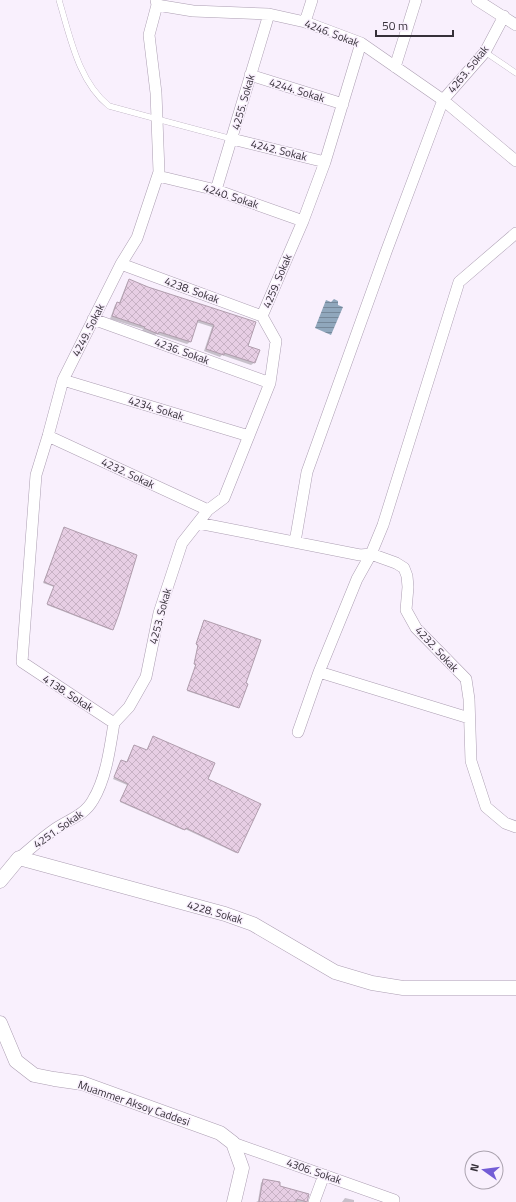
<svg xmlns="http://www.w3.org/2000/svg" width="516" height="1202" font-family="'Titillium Web',sans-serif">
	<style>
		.water { fill: url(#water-rules) }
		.shadow { fill: #0003 }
		.building { fill: url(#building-cross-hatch); stroke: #b09dad }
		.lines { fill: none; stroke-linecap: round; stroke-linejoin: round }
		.service-casing { stroke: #ac9eb2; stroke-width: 6 }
		.minor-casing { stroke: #ac9eb2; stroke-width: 12 }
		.tertiary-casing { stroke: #ac9eb2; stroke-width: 15 }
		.service { stroke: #fff; stroke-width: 5.5 }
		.minor { stroke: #fff; stroke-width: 11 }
		.tertiary { stroke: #fff; stroke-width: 14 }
		.labels { text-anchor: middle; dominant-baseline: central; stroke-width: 3; stroke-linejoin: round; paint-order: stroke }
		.street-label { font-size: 11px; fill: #363039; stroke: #f9f0fd }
	</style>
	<defs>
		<pattern id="water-rules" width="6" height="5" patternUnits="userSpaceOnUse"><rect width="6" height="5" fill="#90a7bc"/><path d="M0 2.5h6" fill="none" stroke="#76889a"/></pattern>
		<pattern id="building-cross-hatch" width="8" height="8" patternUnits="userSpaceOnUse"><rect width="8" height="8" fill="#e7cee4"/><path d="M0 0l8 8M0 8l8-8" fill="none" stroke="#c7b1c4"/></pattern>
	</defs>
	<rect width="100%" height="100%" fill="#f9f0fd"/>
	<path class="water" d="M 334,299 L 338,301 L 338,305 L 343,307 L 331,335 L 315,328 L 326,300 L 331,302 Z"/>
	<path class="shadow" d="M 129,280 L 148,288 L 255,323 L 247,346 L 258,350 L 254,363 L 251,365 L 222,355 L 220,357 L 204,351 L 212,327 L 196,322 L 190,342 L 187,344 L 156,334 L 155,336 L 142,331 L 143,329 L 110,319 L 115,305 L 117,303 L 119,303 L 127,283 Z
		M 64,529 L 112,629 L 111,630 L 47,605 L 54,587 L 43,583 Z
		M 203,622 L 245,684 L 238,708 L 187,691 L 196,665 L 194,665 L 198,646 L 196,645 Z
		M 133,747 L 206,779 L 237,852 L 236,853 L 185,829 L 183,830 L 120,802 L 127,785 L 113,779 L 121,762 L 126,763 Z
		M 263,1180 L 279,1186 L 308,1195 L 306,1202 L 256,1202 L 258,1201 L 261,1183 Z
		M 345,1198 L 354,1200 L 354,1202 L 342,1202 Z"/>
	<path class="building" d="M 129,279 L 148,287 L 256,322 L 248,346 L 260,350 L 255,363 L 224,353 L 224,355 L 206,349 L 214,325 L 198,320 L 191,342 L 159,332 L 158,334 L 144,328 L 145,327 L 112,316 L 117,302 L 120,303 Z
		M 64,527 L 137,555 L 119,614 L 113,630 L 47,604 L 54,586 L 44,582 Z
		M 204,620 L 261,640 L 246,683 L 248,684 L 239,708 L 187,690 L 196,664 L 194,664 L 198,645 L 196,644 Z
		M 153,736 L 215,763 L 208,779 L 261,804 L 238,853 L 186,828 L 185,830 L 120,801 L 128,784 L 114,777 L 121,760 L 127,762 L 134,745 L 147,750 Z
		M 263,1179 L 280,1182 L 280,1186 L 309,1194 L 307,1202 L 297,1199 L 296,1202 L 259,1202 Z"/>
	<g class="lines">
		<g class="service-casing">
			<path id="service" d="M 59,0 C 70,36 78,81 109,106 L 157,119 L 232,139
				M 485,52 L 516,73"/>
		</g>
		<g class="minor-casing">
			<path id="minor" d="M 477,0 L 516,25
				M 157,5 L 193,11 L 269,14 L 305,22 L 361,43 L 443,100 L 516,161
				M 305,22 L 312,0
				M 395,67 L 416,0
				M 250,75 L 343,104
				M 232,139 L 325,162
				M 158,176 L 216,190 L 303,221
				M 216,190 L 269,14
				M 121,264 L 262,316
				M 262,316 L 303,221 L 325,162 L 361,43
				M 93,319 L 270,383
				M 63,380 L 249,436
				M 48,436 L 208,510
				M 198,523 L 360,555 L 371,554 L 396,563 L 404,568 L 407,576 L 408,587 L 406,610 L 416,628 L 466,679 L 469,699 L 471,761 L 486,807 L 505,823 L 516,827
				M 295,542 L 307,472 L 386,252 L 443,100 L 485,52 L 504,16
				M 319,672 L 469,718
				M 114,723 L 22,662 L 36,475 L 48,436 L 63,380 L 121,264 L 137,238 L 159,172 L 156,93 L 149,35 L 157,5 L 156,0
				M 114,723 L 129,707 L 146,677 L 159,613 L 182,543 L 208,510 L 224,498 L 270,383 L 276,341 L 262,316
				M 298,732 L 319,672 L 357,579 L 371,554 L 383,525 L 459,282 L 516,233
				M 19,858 C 30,849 42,838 55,829 C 68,820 85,815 93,800 C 106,779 110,748 114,723
				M 233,1143 L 394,1200 L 394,1202
				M 314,1202 L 324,1175"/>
		</g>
		<g class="tertiary-casing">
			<path id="tertiary" d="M 0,881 L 19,858 L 225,914 L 253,924 L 335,972 L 372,983 L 403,988 L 516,988
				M 0,1023 L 16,1061 L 34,1075 L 54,1079 L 82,1083 L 220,1133 L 233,1143 L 242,1168 L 234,1202"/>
		</g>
		<use href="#service" class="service"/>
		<use href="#minor" class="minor"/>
		<use href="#tertiary" class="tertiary"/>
	</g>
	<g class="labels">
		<g class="street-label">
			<text transform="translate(332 33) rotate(21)">4246. Sokak</text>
			<text transform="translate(468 69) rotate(-51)">4263. Sokak</text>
			<text transform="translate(297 90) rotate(17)">4244. Sokak</text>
			<text transform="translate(243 102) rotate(-74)">4255. Sokak</text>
			<text transform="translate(279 150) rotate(14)">4242. Sokak</text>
			<text transform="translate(231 196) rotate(18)">4240. Sokak</text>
			<text transform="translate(277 281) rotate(-67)">4259. Sokak</text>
			<text transform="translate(192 290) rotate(20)">4238. Sokak</text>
			<text transform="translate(88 330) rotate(-63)">4249. Sokak</text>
			<text transform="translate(182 351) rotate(20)">4236. Sokak</text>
			<text transform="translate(156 408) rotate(17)">4234. Sokak</text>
			<text transform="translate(128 473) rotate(25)">4232. Sokak</text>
			<text transform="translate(160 616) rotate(-75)">4253. Sokak</text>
			<text transform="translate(437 649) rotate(47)">4232. Sokak</text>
			<text transform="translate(68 693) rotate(33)">4138. Sokak</text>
			<text transform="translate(58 829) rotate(-35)">4251. Sokak</text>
			<text transform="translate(215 912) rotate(16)">4228. Sokak</text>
			<text transform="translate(134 1103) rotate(19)">Muammer Aksoy Caddesi</text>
			<text transform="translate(314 1171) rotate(19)">4306. Sokak</text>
		</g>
	</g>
	<g transform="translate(484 1170) rotate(284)"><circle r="19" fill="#f9f0fd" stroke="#aba3af"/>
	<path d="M0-3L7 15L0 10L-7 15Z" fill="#735cd6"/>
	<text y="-6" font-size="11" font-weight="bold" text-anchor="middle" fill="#363039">N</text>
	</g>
	<path d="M376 30v6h77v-6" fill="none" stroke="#363039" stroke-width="2"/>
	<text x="382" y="30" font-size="12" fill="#363039" stroke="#f9f0fd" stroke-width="3" paint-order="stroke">50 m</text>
</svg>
